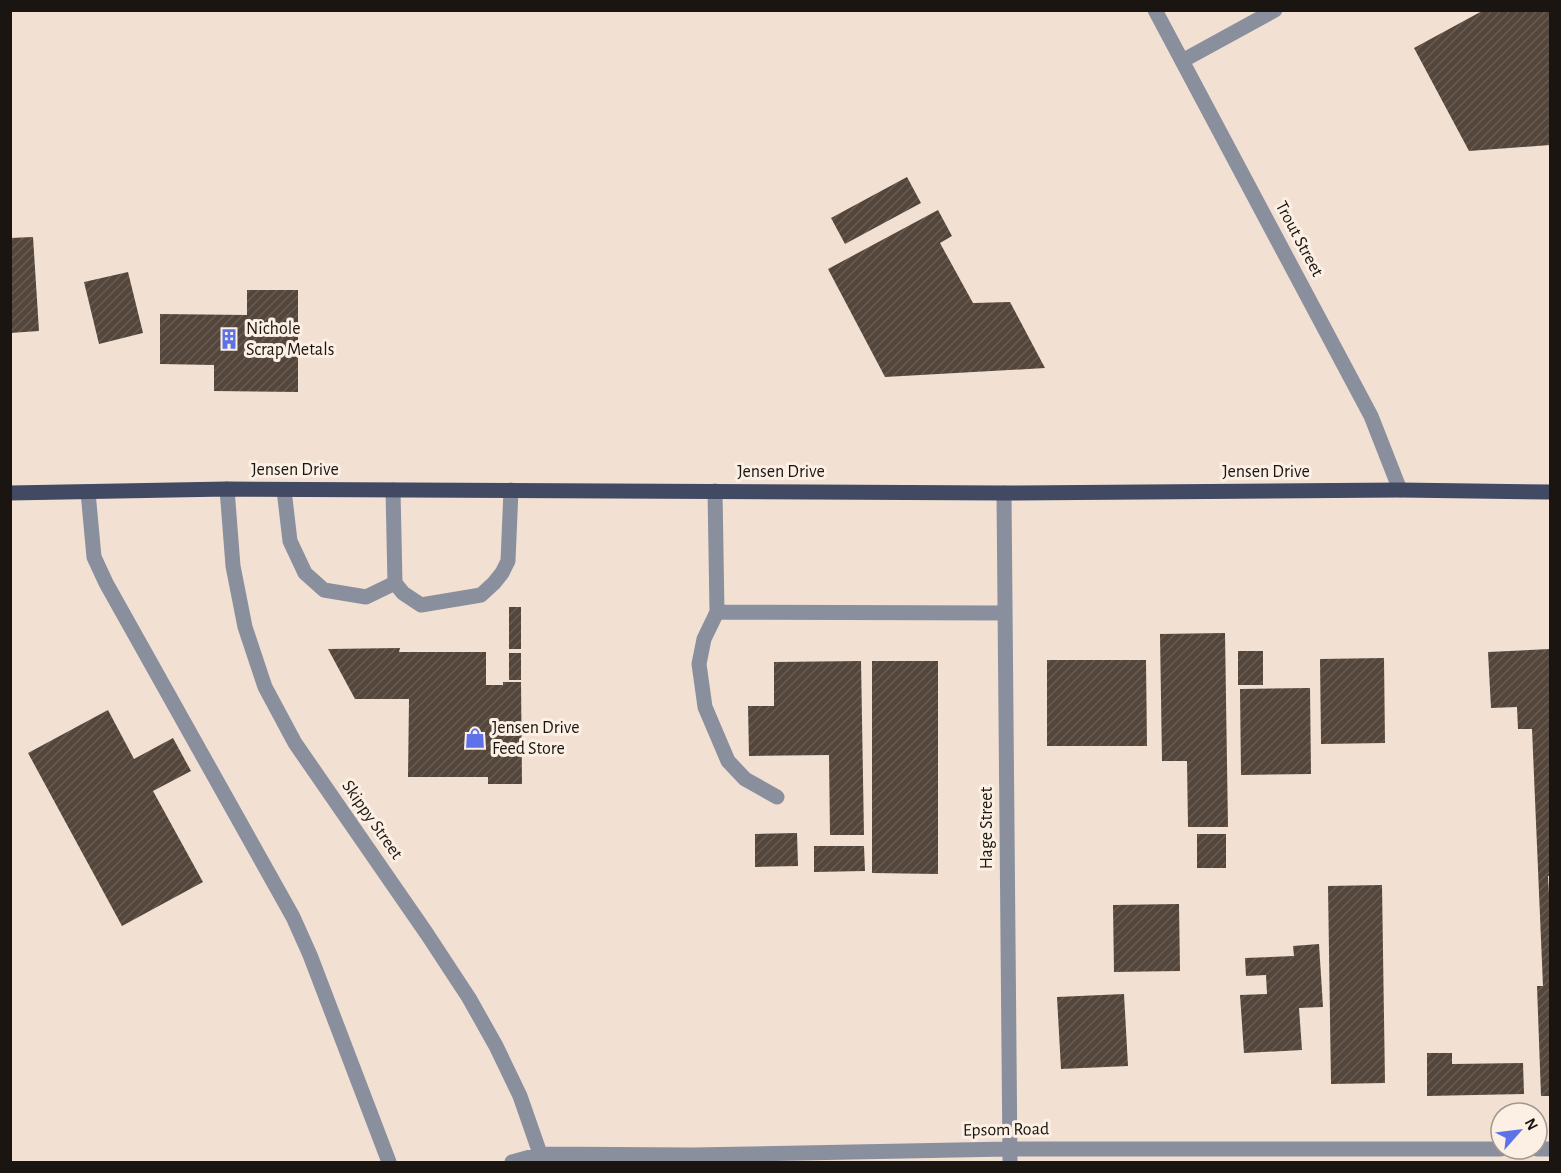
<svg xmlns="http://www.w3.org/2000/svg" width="1561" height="1173" font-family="'Alegreya Sans',sans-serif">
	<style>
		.building { fill: url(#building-hatch) }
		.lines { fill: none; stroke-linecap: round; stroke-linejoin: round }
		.minor { stroke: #8a8f9e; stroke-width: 15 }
		.major { stroke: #424963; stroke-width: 15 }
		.labels { text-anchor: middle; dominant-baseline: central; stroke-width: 6; stroke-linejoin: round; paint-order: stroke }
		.street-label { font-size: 18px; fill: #1a1510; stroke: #fcefe4 }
		.poi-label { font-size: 18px; fill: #1a1510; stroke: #fcefe4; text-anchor: start }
	</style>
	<defs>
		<pattern id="building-hatch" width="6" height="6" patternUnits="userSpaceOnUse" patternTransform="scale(1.5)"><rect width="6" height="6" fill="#54463b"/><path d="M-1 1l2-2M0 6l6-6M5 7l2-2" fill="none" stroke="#685d54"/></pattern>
	</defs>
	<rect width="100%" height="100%" fill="#f2e1d3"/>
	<path class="building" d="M 1484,10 L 1550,10 L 1550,145 L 1469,151 L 1414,48 Z
		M 907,177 L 921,203 L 845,244 L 831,218 Z
		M 938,210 L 952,236 L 940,243 L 973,303 L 1010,302 L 1045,368 L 885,377 L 828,269 Z
		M 33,237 L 39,331 L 10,333 L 10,238 Z
		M 128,272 L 143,333 L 99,344 L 84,282 Z
		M 247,290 L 298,290 L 298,392 L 214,391 L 214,365 L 160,364 L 160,314 L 247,315 Z
		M 509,607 L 521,607 L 521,649 L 509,649 Z
		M 1225,633 L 1228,827 L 1188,827 L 1187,761 L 1162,761 L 1160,634 Z
		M 400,648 L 399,652 L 486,652 L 486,685 L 503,685 L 503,682 L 521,682 L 522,784 L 488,784 L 488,777 L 408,777 L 409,699 L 355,699 L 328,649 Z
		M 1550,649 L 1550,876 L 1548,876 L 1550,909 L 1550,1096 L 1541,1096 L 1537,986 L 1543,986 L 1532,729 L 1518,729 L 1517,707 L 1491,708 L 1488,652 Z
		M 1238,651 L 1263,651 L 1263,685 L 1238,685 Z
		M 509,653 L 521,653 L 521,680 L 509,680 Z
		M 1384,658 L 1385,743 L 1321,744 L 1320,659 Z
		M 1047,660 L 1146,660 L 1147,746 L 1047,746 Z
		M 861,661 L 864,835 L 830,835 L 829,755 L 749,756 L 748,706 L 774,706 L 774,662 Z
		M 872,661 L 938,661 L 938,874 L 872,873 Z
		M 1310,688 L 1311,774 L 1241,775 L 1240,689 Z
		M 108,710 L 134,759 L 173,738 L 191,771 L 153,791 L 203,882 L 122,926 L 28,753 Z
		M 797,833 L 798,866 L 755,867 L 755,834 Z
		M 1197,834 L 1226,834 L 1226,868 L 1197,868 Z
		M 814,846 L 864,846 L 865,871 L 814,872 Z
		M 1382,885 L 1385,1083 L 1331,1084 L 1328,886 Z
		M 1179,904 L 1180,971 L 1114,972 L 1113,905 Z
		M 1319,944 L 1323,1007 L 1299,1008 L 1302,1050 L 1244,1053 L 1240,995 L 1267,994 L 1266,975 L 1246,976 L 1245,958 L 1294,956 L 1293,946 Z
		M 1124,994 L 1128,1066 L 1061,1069 L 1057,997 Z
		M 1427,1053 L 1452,1053 L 1452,1064 L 1523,1063 L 1524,1094 L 1427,1096 Z"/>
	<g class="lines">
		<path class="minor" d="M 1155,10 L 1371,416 L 1400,490
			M 1182,61 L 1275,10
			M 227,489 L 233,566 L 245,627 L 265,687 L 295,743 L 427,934 L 469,998 L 496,1046 L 520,1096 L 543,1162
			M 284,490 L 290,541 L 305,573 L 324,590 L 366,597 L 395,583
			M 393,490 L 395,583 L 403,593 L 421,605 L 481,595 L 494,583 L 502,573 L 508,561 L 511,490
			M 715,491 L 717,612 L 1005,613
			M 88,492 L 94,557 L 106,583 L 293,917 L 310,955 L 389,1162
			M 1004,493 L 1010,1162
			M 717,612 L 704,639 L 699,664 L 705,707 L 728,761 L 745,779 L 777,797
			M 1537,1149 L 1550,1149
			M 512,1162 L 541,1154 L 692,1155 L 1009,1149 L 1501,1149"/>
		<path class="major" d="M 10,493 L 227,489 L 1004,493 L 1400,490 L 1550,492"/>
	</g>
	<defs>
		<g id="building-bare" transform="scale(1.62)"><path d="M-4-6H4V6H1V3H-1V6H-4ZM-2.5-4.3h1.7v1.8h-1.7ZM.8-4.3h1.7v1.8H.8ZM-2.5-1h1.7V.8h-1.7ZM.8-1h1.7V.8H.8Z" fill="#5d71e8" stroke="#fcefe4" stroke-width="2.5" paint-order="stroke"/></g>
		<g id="shop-bare" transform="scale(1.62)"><path d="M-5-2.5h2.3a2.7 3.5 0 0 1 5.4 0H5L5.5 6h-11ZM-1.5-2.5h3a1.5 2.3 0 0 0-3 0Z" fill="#5d71e8" stroke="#fcefe4" stroke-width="2.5" paint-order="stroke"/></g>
	</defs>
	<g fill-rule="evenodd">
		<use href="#building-bare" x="229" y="339"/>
		<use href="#shop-bare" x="475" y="738"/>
	</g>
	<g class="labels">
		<g class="street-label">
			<text transform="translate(1299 239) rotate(62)">Trout Street</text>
			<text x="295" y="470">Jensen Drive</text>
			<text x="781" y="472">Jensen Drive</text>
			<text x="1266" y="472">Jensen Drive</text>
			<text transform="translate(372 820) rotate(55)">Skippy Street</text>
			<text transform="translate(987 828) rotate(-90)">Hage Street</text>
			<text transform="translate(1006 1130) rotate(-1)">Epsom Road</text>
		</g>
		<g class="poi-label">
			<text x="246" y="329">Nichole<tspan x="246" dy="21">Scrap Metals</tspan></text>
			<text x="492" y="728">Jensen Drive<tspan x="492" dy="21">Feed Store</tspan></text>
		</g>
	</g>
	<rect width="1561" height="1173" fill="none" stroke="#1a1510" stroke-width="24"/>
	<g transform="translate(1519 1131) rotate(62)"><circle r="28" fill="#fcefe4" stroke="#a2988f" stroke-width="1.5"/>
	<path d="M0-4.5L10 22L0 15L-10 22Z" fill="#5d71e8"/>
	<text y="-9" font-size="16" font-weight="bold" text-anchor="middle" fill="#1a1510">N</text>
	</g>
</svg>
